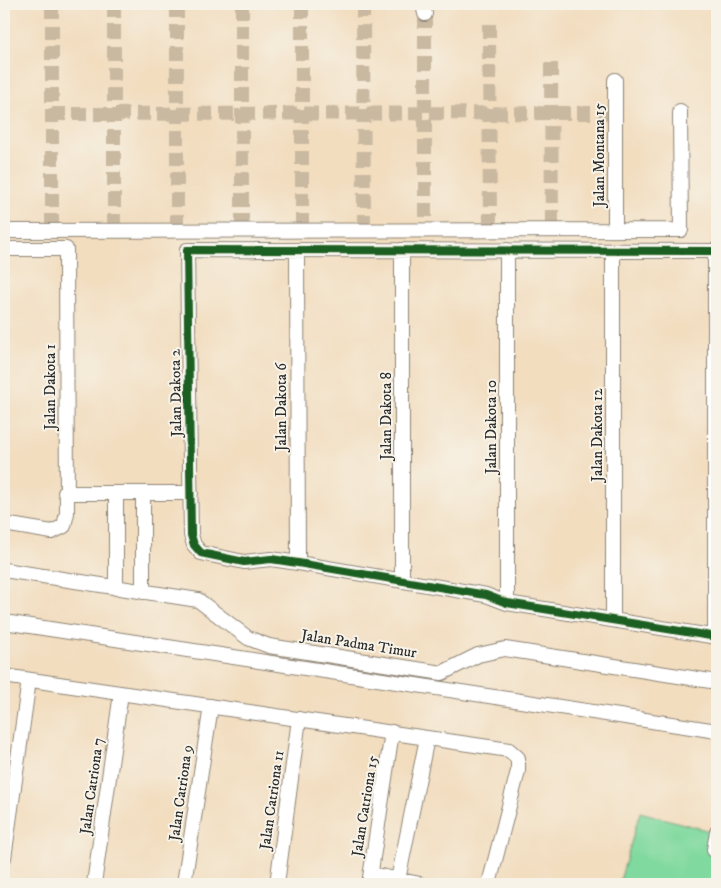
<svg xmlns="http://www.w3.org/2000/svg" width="721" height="888" font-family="'IM FELL DW Pica',serif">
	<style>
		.green { fill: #80d99f; stroke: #568265 }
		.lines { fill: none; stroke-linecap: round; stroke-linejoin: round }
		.minor-tunnel { stroke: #cab9a1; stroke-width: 14; stroke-dasharray: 14 7; stroke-linecap: butt }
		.minor-casing { stroke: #8e8475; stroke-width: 16 }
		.minor { stroke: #fff; stroke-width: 14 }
		.cycleway-casing { stroke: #f7f3e8; stroke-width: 11 }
		.cycleway { stroke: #1b5e20; stroke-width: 8 }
		.labels { text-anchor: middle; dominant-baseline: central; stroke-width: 4; stroke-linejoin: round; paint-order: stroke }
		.street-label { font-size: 15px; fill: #2b2b2b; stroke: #f7f3e8 }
	</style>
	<rect width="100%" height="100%" fill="#f7f3e8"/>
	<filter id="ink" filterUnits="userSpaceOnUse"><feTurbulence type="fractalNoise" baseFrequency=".02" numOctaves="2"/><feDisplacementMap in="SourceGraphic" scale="10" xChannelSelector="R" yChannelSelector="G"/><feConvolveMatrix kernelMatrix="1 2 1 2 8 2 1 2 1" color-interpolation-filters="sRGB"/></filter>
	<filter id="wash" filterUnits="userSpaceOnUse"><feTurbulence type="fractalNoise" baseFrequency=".0096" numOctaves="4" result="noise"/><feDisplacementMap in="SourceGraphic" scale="20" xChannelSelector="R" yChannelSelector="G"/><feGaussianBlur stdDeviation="1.12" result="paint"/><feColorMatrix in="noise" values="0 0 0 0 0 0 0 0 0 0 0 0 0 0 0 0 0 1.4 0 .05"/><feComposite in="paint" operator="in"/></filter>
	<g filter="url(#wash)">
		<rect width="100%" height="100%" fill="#f2ddbf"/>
		<path class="green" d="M 640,812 L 717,833 L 717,884 L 619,884 Z"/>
	</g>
	<g filter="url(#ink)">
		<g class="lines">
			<path class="minor-tunnel" d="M 52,4 L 52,231
				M 114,4 L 114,231
				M 177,4 L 177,231
				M 242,4 L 242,231
				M 302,4 L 302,231
				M 363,4 L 364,230
				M 425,14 L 425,230
				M 489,24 L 490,230
				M 551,63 L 552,230
				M 52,114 L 615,113"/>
			<g class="minor-casing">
				<path id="minor" d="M 423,4 L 425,14
					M 615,80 L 615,230
					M 4,231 L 681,230 L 680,111
					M 4,249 L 66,249 L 67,513 L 64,526 L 52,532 L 4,524
					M 297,250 L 298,563
					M 717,251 L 187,250 L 191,535 L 194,545 L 201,553 L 244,562 L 271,559 L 298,563 L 486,595 L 507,603 L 717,637
					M 65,493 L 191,493
					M 116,493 L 116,588
					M 143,493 L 143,592
					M 4,570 L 198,600 L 248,638 L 269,646 L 442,673 L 478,655 L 505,649 L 717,682
					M 402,581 L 402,250
					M 507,603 L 507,250
					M 613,620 L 613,251
					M 4,622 L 717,731
					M 715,637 L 715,251
					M 4,676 L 509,750 L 518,758 L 518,771 L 489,884
					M 714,850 L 717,832
					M 4,858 L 29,680
					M 371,874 L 420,884
					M 398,880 L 427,738
					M 94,884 L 121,693
					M 184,884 L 211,706
					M 277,884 L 299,719
					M 369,884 L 392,732"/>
			</g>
			<use href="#minor" class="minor"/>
			<g class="cycleway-casing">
				<path id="cycleway" d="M 717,251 L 187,250 L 191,535 L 194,545 L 201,553 L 244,562 L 271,559 L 298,563 L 486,595 L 507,603 L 717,637"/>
			</g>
			<use href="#cycleway" class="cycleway"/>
		</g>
	</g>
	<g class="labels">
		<g class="street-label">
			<text transform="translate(599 155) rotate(-90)">Jalan Montana 15</text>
			<text transform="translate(50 387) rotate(-90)">Jalan Dakota 1</text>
			<text transform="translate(176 393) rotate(-91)">Jalan Dakota 2</text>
			<text transform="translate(281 407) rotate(-90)">Jalan Dakota 6</text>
			<text transform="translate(386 416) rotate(-90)">Jalan Dakota 8</text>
			<text transform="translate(491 427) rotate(-90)">Jalan Dakota 10</text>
			<text transform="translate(597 435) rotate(-90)">Jalan Dakota 12</text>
			<text transform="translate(359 644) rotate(9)">Jalan Padma Timur</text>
			<text transform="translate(92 786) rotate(-82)">Jalan Catriona 7</text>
			<text transform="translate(181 793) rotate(-82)">Jalan Catriona 9</text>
			<text transform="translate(272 800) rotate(-82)">Jalan Catriona 11</text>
			<text transform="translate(365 806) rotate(-81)">Jalan Catriona 15</text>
		</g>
	</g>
	<rect width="721" height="888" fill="none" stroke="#f7f3e8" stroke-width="20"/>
</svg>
